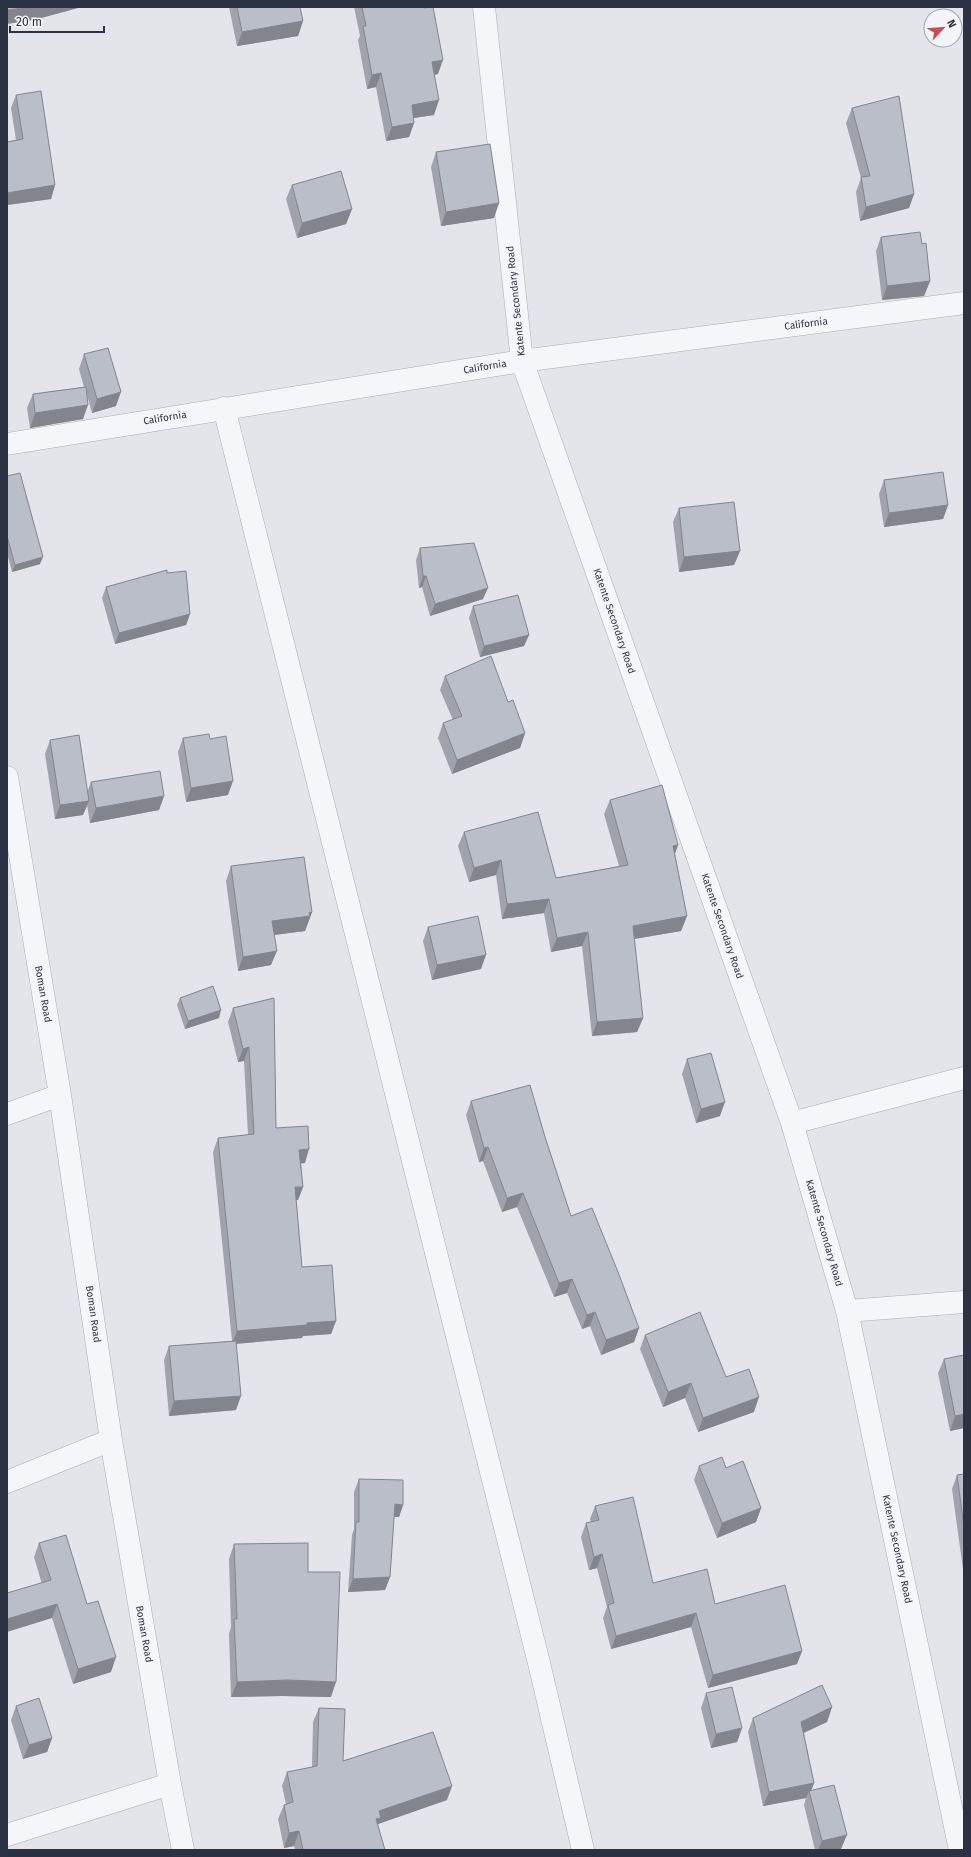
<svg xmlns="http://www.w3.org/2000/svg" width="971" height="1857" font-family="'Fira Sans',sans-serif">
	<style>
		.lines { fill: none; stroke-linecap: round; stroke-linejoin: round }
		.minor-casing { stroke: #a8acb5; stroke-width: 23 }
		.minor { stroke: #f5f6f9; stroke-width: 22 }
		.wall { fill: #a0a3ac }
		.shaded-wall { fill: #82858c }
		.building { fill: #babec8; stroke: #82858c }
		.labels { text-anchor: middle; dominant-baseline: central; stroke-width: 3; stroke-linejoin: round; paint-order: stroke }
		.street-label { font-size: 10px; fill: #2b3243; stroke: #f2f4f8 }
	</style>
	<rect width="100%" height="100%" fill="#e3e5eb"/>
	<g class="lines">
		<g class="minor-casing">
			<path id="minor" d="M 484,7 L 522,361 L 792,1123 L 847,1311 L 960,1850
				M 224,408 L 539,1663 L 583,1850
				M 7,444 L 522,361 L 964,303
				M 7,777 L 60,1095 L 111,1440 L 170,1784 L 183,1850
				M 7,1114 L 60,1095
				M 792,1123 L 964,1078
				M 847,1311 L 964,1302
				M 7,1482 L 111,1440
				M 7,1835 L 170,1784"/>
		</g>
		<use href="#minor" class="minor"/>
	</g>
	<path class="wall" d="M 229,7 L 300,7 L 303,21 L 298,36 L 237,46 Z
		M 354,7 L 424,7 L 438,74 L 434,75 L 434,115 L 414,118 L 414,123 L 409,137 L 386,141 L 376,87 L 367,89 L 358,40 L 360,36 Z
		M 16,95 L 55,185 L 51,199 L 7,205 L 7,142 L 16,140 L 11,108 Z
		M 852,108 L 914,194 L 909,208 L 860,221 L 856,192 L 861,178 L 846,123 Z
		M 436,152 L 494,218 L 441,226 L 431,167 Z
		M 292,185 L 352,209 L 346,224 L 297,238 L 286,199 Z
		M 881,237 L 922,244 L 930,281 L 924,296 L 882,300 L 876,251 Z
		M 84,354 L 116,406 L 92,413 L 87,395 L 83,419 L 30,428 L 27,408 L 33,394 L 84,387 L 79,369 Z
		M 7,476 L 40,564 L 12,572 L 7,553 Z
		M 884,480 L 948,505 L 943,519 L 884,527 L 879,494 Z
		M 679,508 L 740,551 L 734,565 L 679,572 L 673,522 Z
		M 420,548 L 483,599 L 430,616 L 422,587 L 419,588 L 416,560 Z
		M 167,573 L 190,614 L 186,625 L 115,644 L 102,598 L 106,587 Z
		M 473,606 L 529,635 L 524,646 L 480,657 L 469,618 Z
		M 445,676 L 508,702 L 525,733 L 520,748 L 452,774 L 438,738 L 443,723 L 453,720 L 440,690 Z
		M 183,738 L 210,739 L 228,795 L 186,802 L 178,752 Z
		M 50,740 L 87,793 L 91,782 L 164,796 L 159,810 L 90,823 L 87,805 L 83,815 L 55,819 L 45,754 Z
		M 610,800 L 678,845 L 675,854 L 687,916 L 681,931 L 634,939 L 643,1018 L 637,1032 L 592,1036 L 582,946 L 551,952 L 544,913 L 502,919 L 496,875 L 469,882 L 458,846 L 464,832 L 556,878 L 619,866 L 604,814 Z
		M 231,866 L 312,912 L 305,931 L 274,935 L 271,965 L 238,971 L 226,881 Z
		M 428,927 L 481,969 L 432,980 L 423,941 Z
		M 180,998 L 219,1018 L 185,1029 L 177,1005 Z
		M 274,998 L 276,1128 L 305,1163 L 301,1163 L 303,1187 L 298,1200 L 296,1200 L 302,1267 L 336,1321 L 331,1334 L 303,1336 L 302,1338 L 236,1344 L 236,1410 L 169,1416 L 164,1360 L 169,1346 L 232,1341 L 213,1152 L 218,1138 L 248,1135 L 244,1061 L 238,1062 L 228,1022 L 233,1008 Z
		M 687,1059 L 720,1116 L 696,1123 L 682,1074 Z
		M 471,1101 L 545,1137 L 571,1216 L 639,1328 L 634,1342 L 601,1355 L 590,1326 L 582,1329 L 567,1293 L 554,1297 L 517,1207 L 502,1212 L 483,1161 L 479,1162 L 466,1115 Z
		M 645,1335 L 754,1412 L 698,1432 L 685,1398 L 663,1407 L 640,1349 Z
		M 944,1359 L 964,1428 L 950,1431 L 938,1373 Z
		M 699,1466 L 726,1468 L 761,1508 L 756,1522 L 717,1538 L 694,1480 Z
		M 964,1474 L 964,1577 L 952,1489 L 957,1475 Z
		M 359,1479 L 403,1505 L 399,1517 L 394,1517 L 390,1577 L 385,1590 L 348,1592 L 352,1535 L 354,1529 L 354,1492 Z
		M 595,1506 L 653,1583 L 715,1604 L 802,1651 L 797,1664 L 708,1688 L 691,1627 L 611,1649 L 603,1618 L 607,1607 L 597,1568 L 589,1570 L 581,1537 L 586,1523 L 591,1522 L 590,1519 Z
		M 39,1543 L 87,1604 L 111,1672 L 73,1684 L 52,1618 L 34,1557 Z
		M 234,1544 L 308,1572 L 331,1697 L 282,1696 L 231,1697 L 229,1634 L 231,1627 L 229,1559 Z
		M 706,1693 L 742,1728 L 737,1742 L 711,1748 L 701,1708 Z
		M 16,1706 L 52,1738 L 47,1752 L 23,1759 L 11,1720 Z
		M 832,1707 L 827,1722 L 804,1733 L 814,1783 L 811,1790 L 841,1849 L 839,1850 L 815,1850 L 804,1805 L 806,1798 L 763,1806 L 748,1732 L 753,1718 Z
		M 319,1708 L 343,1761 L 447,1800 L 378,1824 L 378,1825 L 385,1850 L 295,1850 L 294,1846 L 284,1848 L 278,1819 L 284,1805 L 286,1804 L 282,1786 L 287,1772 L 312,1767 L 313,1722 Z"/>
	<path class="shaded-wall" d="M 29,7 L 82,7 L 34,20 L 7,24 L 7,10 Z
		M 303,21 L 298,36 L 237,46 L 242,32 Z
		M 443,60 L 438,74 L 426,76 L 432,62 Z
		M 381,73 L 376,87 L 367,89 L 372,75 Z
		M 439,100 L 434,115 L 406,119 L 412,105 Z
		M 414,123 L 409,137 L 386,141 L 392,127 Z
		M 55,185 L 51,199 L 7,205 L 7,193 Z
		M 914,194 L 909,208 L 860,221 L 866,207 Z
		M 499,203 L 494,218 L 441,226 L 446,212 Z
		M 352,209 L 346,224 L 297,238 L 302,223 Z
		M 930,281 L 924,296 L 882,300 L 887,286 Z
		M 121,392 L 116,406 L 92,413 L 97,399 Z
		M 88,405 L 83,419 L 30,428 L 35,413 Z
		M 948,505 L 943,519 L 884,527 L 889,513 Z
		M 740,551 L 734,565 L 679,572 L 684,557 Z
		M 43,557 L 40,564 L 12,572 L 15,565 Z
		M 423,576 L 426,576 L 422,587 L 419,588 Z
		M 488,588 L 483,599 L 430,616 L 435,604 Z
		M 190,614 L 186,625 L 115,644 L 119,633 Z
		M 529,635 L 524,646 L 480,657 L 484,646 Z
		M 525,733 L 520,748 L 452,774 L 457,760 Z
		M 233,781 L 228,795 L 186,802 L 191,788 Z
		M 164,796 L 159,810 L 90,823 L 96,808 Z
		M 89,801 L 83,815 L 55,819 L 60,805 Z
		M 678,845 L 673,859 L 673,846 Z
		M 501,860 L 496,875 L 469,882 L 474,868 Z
		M 549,899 L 544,913 L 502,919 L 507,904 Z
		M 312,912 L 305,931 L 266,936 L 272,921 Z
		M 687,916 L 681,931 L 628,940 L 633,926 Z
		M 588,932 L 582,946 L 551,952 L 557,938 Z
		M 277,951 L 271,965 L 238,971 L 243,957 Z
		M 486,955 L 481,969 L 432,980 L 437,965 Z
		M 221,1010 L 219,1018 L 185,1029 L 188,1021 Z
		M 643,1018 L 637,1032 L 592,1036 L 597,1022 Z
		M 249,1047 L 244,1061 L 238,1062 L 243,1049 Z
		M 725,1102 L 720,1116 L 696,1123 L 701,1109 Z
		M 488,1147 L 483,1161 L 479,1162 L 484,1148 Z
		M 309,1149 L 305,1163 L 294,1164 L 299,1150 Z
		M 295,1187 L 303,1187 L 298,1200 L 290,1200 Z
		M 523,1193 L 517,1207 L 502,1212 L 507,1198 Z
		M 572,1279 L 567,1293 L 554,1297 L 559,1283 Z
		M 595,1312 L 590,1326 L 582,1329 L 587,1315 Z
		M 336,1321 L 331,1334 L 303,1336 L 302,1338 L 232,1344 L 237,1331 L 307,1323 Z
		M 639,1328 L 634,1342 L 601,1355 L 606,1340 Z
		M 691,1383 L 685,1398 L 663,1407 L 668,1392 Z
		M 241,1396 L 236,1410 L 169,1416 L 174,1401 Z
		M 759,1397 L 754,1412 L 698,1432 L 703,1418 Z
		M 964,1414 L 964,1428 L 950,1431 L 955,1416 Z
		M 395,1504 L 403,1505 L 399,1517 L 391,1517 Z
		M 761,1508 L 756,1522 L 717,1538 L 722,1523 Z
		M 602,1554 L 597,1568 L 589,1570 L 594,1557 Z
		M 390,1577 L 385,1590 L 348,1592 L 353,1579 Z
		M 57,1604 L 52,1618 L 7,1632 L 7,1619 Z
		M 696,1613 L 691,1627 L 611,1649 L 616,1636 Z
		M 802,1651 L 797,1664 L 708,1688 L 713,1675 Z
		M 116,1657 L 111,1672 L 73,1684 L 78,1669 Z
		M 288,1680 L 336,1682 L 331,1697 L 282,1696 L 231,1697 L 237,1682 Z
		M 832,1707 L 827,1722 L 796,1736 L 801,1722 Z
		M 742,1728 L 737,1742 L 711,1748 L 716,1734 Z
		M 52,1738 L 47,1752 L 23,1759 L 29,1745 Z
		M 814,1783 L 810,1794 L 809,1791 L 806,1798 L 763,1806 L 769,1792 Z
		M 452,1786 L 447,1800 L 378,1824 L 375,1832 L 371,1833 L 379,1811 Z
		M 299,1831 L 294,1846 L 284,1848 L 289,1833 Z
		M 847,1835 L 841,1849 L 839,1850 L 818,1850 L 822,1841 Z"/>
	<path class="building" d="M 7,7 L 29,7 L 7,10 Z
		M 237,7 L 300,7 L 303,21 L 242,32 Z
		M 362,7 L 424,7 L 424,8 L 433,7 L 443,60 L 432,62 L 439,100 L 412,105 L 414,123 L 392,127 L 381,73 L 372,75 L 363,26 L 366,26 Z
		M 41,91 L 55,185 L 7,193 L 7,142 L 23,139 L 16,95 Z
		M 899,96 L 914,194 L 866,207 L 861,177 L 870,176 L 852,108 Z
		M 490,144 L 499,203 L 446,212 L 436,152 Z
		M 341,171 L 352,209 L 302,223 L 292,185 Z
		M 920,232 L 922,244 L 926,243 L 930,281 L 887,286 L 881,237 Z
		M 108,348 L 121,392 L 97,399 L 84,354 Z
		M 86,387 L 88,405 L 35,413 L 33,394 Z
		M 943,472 L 948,505 L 889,513 L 884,480 Z
		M 20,473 L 43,557 L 15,565 L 7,536 L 7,476 Z
		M 734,502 L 740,551 L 684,557 L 679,508 Z
		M 474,543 L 488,588 L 435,604 L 426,576 L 423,576 L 420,548 Z
		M 167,570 L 167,573 L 186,571 L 190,614 L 119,633 L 106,587 Z
		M 518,595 L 529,635 L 484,646 L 473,606 Z
		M 491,656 L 508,702 L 513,700 L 525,733 L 457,760 L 443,723 L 462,716 L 445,676 Z
		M 209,734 L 210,739 L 226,736 L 233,781 L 191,788 L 183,738 Z
		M 79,735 L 89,801 L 60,805 L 50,740 Z
		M 160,771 L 164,796 L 96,808 L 91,782 Z
		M 662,785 L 678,845 L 673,846 L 687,916 L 633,926 L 643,1018 L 597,1022 L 588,932 L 557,938 L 549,899 L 507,904 L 501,860 L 474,868 L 464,832 L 538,812 L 556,878 L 628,865 L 610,800 Z
		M 304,857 L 312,912 L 309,913 L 310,916 L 272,921 L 277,951 L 243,957 L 231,866 Z
		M 478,916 L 486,955 L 437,965 L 428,927 Z
		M 213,986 L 221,1010 L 188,1021 L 180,998 Z
		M 274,998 L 276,1128 L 308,1126 L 309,1149 L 299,1150 L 303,1187 L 295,1187 L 302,1267 L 332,1265 L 336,1321 L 307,1323 L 307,1325 L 237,1331 L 218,1138 L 254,1134 L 249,1047 L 243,1049 L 233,1008 Z
		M 711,1053 L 725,1102 L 701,1109 L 687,1059 Z
		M 530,1085 L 545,1137 L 571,1216 L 592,1208 L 618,1272 L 639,1328 L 606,1340 L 595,1312 L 587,1315 L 572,1279 L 559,1283 L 523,1193 L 507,1198 L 488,1147 L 484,1148 L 471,1101 Z
		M 700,1312 L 726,1377 L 749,1369 L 759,1397 L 703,1418 L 691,1383 L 668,1392 L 645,1335 Z
		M 236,1341 L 241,1396 L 174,1401 L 169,1346 Z
		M 964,1355 L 964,1414 L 955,1416 L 944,1359 Z
		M 722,1457 L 726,1468 L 743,1461 L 761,1508 L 722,1523 L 699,1466 Z
		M 964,1474 L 964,1527 L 957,1475 Z
		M 359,1479 L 403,1480 L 403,1505 L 395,1504 L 390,1577 L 353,1579 L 356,1522 L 359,1522 Z
		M 633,1497 L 653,1583 L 707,1569 L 715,1604 L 785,1585 L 802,1651 L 713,1675 L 696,1613 L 616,1636 L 608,1605 L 614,1603 L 602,1554 L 594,1557 L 586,1523 L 599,1520 L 595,1506 Z
		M 66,1535 L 87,1604 L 98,1601 L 116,1657 L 78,1669 L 57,1604 L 7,1619 L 7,1593 L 51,1580 L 39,1543 Z
		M 308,1543 L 308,1572 L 340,1572 L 336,1682 L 288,1680 L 237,1682 L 234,1619 L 237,1619 L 234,1544 Z
		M 822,1685 L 832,1707 L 801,1722 L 814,1783 L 769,1792 L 753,1718 Z
		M 732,1687 L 742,1728 L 716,1734 L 706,1693 Z
		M 39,1698 L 52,1738 L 29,1745 L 16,1706 Z
		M 319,1708 L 345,1709 L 343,1761 L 433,1732 L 452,1786 L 379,1811 L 381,1818 L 376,1819 L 385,1850 L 303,1850 L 299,1831 L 289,1833 L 284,1805 L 293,1802 L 287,1772 L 317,1766 Z
		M 834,1785 L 847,1835 L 822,1841 L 809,1791 Z"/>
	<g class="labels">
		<g class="street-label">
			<text transform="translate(516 301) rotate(-96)">Katente Secondary Road</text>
			<text transform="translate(806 324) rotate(-7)">California</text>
			<text transform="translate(485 367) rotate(-9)">California</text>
			<text transform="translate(165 418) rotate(-9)">California</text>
			<text transform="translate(614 621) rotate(71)">Katente Secondary Road</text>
			<text transform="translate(722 926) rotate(71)">Katente Secondary Road</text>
			<text transform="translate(43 994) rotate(80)">Boman Road</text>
			<text transform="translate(824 1233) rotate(74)">Katente Secondary Road</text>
			<text transform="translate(93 1314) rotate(82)">Boman Road</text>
			<text transform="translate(897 1549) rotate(78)">Katente Secondary Road</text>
			<text transform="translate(144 1634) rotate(80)">Boman Road</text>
		</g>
	</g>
	<rect width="971" height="1857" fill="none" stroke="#2b3243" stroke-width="16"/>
	<g transform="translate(943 28) rotate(64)"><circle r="19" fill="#f2f4f8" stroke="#a2a6b0"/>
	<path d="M0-3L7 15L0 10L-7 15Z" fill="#cd4a57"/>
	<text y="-6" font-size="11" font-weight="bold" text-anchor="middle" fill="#2b3243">N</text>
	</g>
	<path d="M10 26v6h94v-6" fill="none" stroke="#2b3243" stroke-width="2"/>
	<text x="16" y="26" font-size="12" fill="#2b3243" stroke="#f2f4f8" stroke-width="3" paint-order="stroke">20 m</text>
</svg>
